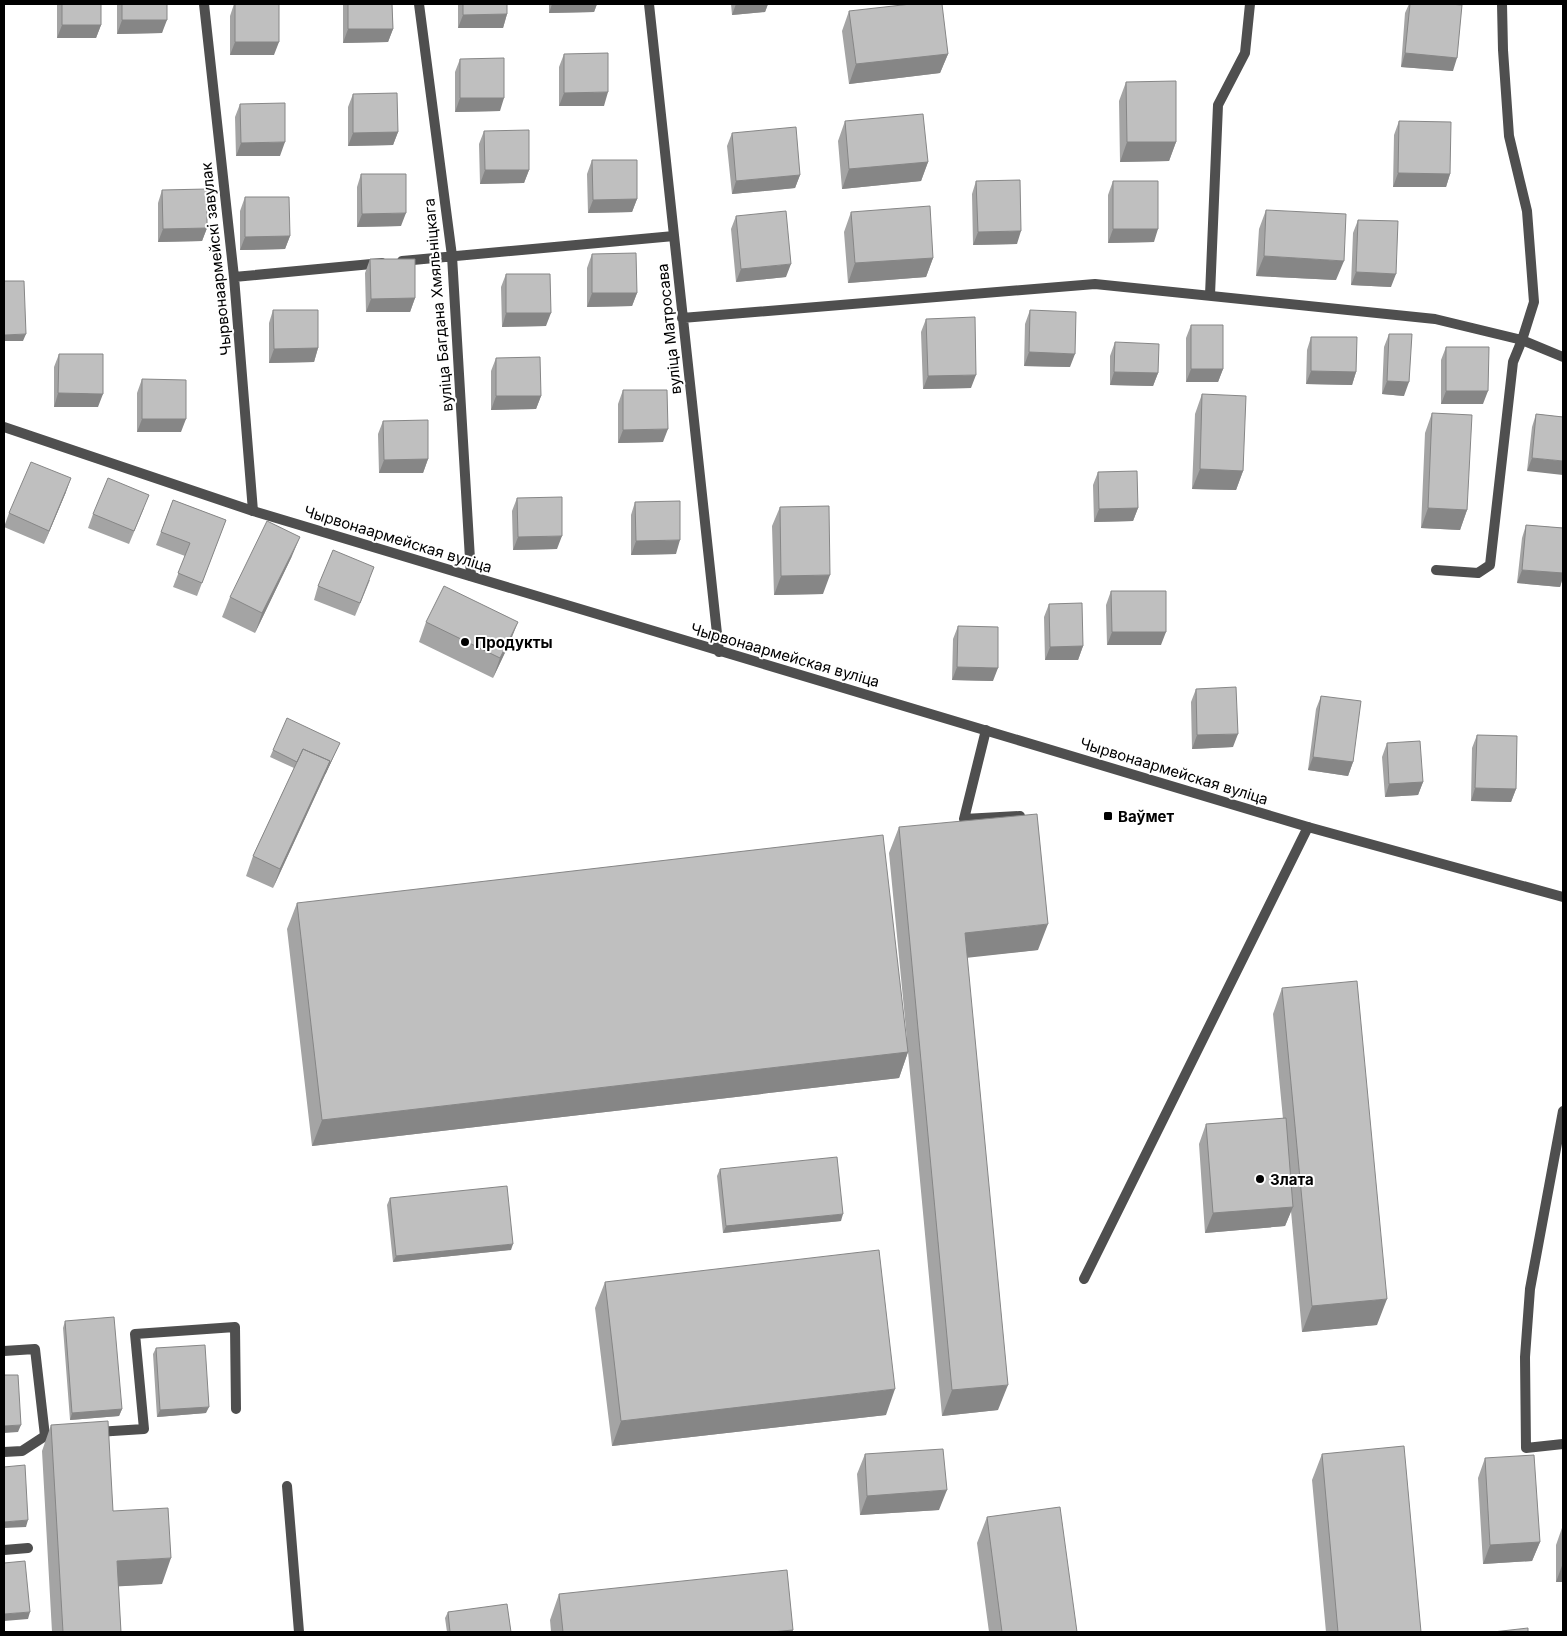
<svg xmlns="http://www.w3.org/2000/svg" width="1567" height="1636" font-family="Inter,sans-serif">
	<style>
		.lines { fill: none; stroke-linecap: round; stroke-linejoin: round }
		.service { stroke: #4f4f4f; stroke-width: 10 }
		.minor { stroke: #4f4f4f; stroke-width: 10 }
		.tertiary { stroke: #4f4f4f; stroke-width: 10 }
		.wall { fill: #a4a4a4 }
		.shaded-wall { fill: #868686 }
		.building { fill: #bfbfbf; stroke: #868686 }
		.poi-dot { fill: #000; stroke: #fff; stroke-width: 2 }
		.labels { text-anchor: middle; dominant-baseline: central; stroke-width: 4; stroke-linejoin: round; paint-order: stroke }
		.street-label { font-size: 15px; fill: #000; stroke: #fff }
		.poi-label { font-size: 15px; font-weight: bold; fill: #000; stroke: #fff; text-anchor: start }
	</style>
	<rect width="100%" height="100%" fill="#fff"/>
	<g class="lines">
		<path class="service" d="M 1210,295 L 1218,105 L 1245,53 L 1250,4
			M 1436,570 L 1478,573 L 1490,565 L 1513,362 L 1522,340
			M 986,730 L 964,819 L 1020,816
			M 1563,1111 L 1530,1289 L 1525,1357 L 1526,1448 L 1563,1444
			M 1084,1279 L 1308,827
			M 4,1351 L 35,1349 L 45,1436 L 60,1435
			M 97,1432 L 144,1429 L 135,1334 L 235,1327 L 236,1409
			M 4,1452 L 22,1451 L 45,1436
			M 287,1486 L 299,1632
			M 4,1550 L 28,1548"/>
		<path class="minor" d="M 204,4 L 234,277 L 253,511
			M 419,4 L 452,256 L 471,576
			M 649,4 L 719,652
			M 1502,4 L 1503,50 L 1509,136 L 1527,211 L 1534,302 L 1522,340
			M 402,261 L 674,236
			M 234,277 L 382,263
			M 682,318 L 1095,284 L 1435,319 L 1522,340 L 1563,357"/>
		<path class="tertiary" d="M 4,427 L 253,511 L 1308,827 L 1563,897"/>
	</g>
	<path class="wall" d="M 57,4 L 101,4 L 101,25 L 96,38 L 57,38 Z
		M 117,4 L 167,4 L 162,33 L 117,34 Z
		M 234,4 L 274,55 L 230,55 L 230,16 Z
		M 343,4 L 392,4 L 393,29 L 388,42 L 343,43 Z
		M 458,4 L 507,4 L 507,14 L 503,28 L 458,28 Z
		M 549,4 L 597,4 L 594,12 L 549,13 Z
		M 731,4 L 768,4 L 765,12 L 732,15 Z
		M 1409,4 L 1449,4 L 1453,71 L 1401,67 L 1405,13 Z
		M 849,11 L 948,54 L 940,73 L 849,84 L 842,31 Z
		M 564,54 L 604,106 L 559,106 L 559,67 Z
		M 460,59 L 500,111 L 455,112 L 455,72 Z
		M 1126,82 L 1176,142 L 1169,161 L 1120,162 L 1119,101 Z
		M 353,94 L 398,132 L 393,145 L 348,146 L 348,107 Z
		M 240,104 L 280,156 L 236,156 L 235,117 Z
		M 845,121 L 928,162 L 921,181 L 842,189 L 838,141 Z
		M 1399,121 L 1450,174 L 1446,187 L 1393,187 L 1394,135 Z
		M 484,131 L 529,170 L 524,183 L 480,184 L 479,144 Z
		M 732,133 L 800,175 L 795,188 L 732,194 L 727,146 Z
		M 592,160 L 637,199 L 632,212 L 588,213 L 587,174 Z
		M 361,174 L 401,226 L 357,227 L 357,187 Z
		M 976,181 L 1017,244 L 973,245 L 972,194 Z
		M 1113,181 L 1154,242 L 1108,243 L 1108,195 Z
		M 162,190 L 207,228 L 202,241 L 158,242 L 158,203 Z
		M 245,197 L 290,236 L 285,249 L 240,250 L 240,211 Z
		M 1266,210 L 1336,280 L 1256,276 L 1259,229 Z
		M 851,212 L 933,258 L 926,277 L 848,283 L 844,232 Z
		M 736,216 L 786,277 L 736,282 L 731,229 Z
		M 1358,220 L 1391,287 L 1351,285 L 1353,233 Z
		M 592,254 L 637,293 L 632,306 L 587,307 L 587,268 Z
		M 370,259 L 415,298 L 410,312 L 366,312 L 365,273 Z
		M 506,274 L 546,326 L 502,327 L 501,287 Z
		M 273,310 L 318,348 L 314,362 L 269,363 L 269,323 Z
		M 1030,310 L 1070,367 L 1024,366 L 1025,324 Z
		M 926,319 L 971,388 L 923,389 L 921,332 Z
		M 1191,325 L 1223,369 L 1218,382 L 1186,382 L 1186,338 Z
		M 1389,334 L 1404,396 L 1382,394 L 1384,347 Z
		M 1311,337 L 1356,372 L 1352,385 L 1306,384 L 1307,350 Z
		M 1115,342 L 1158,373 L 1153,386 L 1110,385 L 1110,356 Z
		M 1446,347 L 1483,404 L 1441,404 L 1441,360 Z
		M 59,354 L 98,407 L 54,407 L 54,367 Z
		M 496,358 L 541,396 L 536,409 L 491,410 L 491,371 Z
		M 142,379 L 181,432 L 137,432 L 137,393 Z
		M 623,390 L 663,442 L 618,443 L 618,404 Z
		M 1202,394 L 1243,471 L 1236,490 L 1192,489 L 1195,414 Z
		M 1432,413 L 1467,510 L 1460,530 L 1421,528 L 1425,433 Z
		M 1536,414 L 1563,417 L 1527,471 L 1532,427 Z
		M 383,421 L 428,459 L 423,473 L 379,473 L 378,434 Z
		M 1098,472 L 1138,508 L 1133,521 L 1094,522 L 1093,485 Z
		M 66,492 L 44,544 L 4,527 L 9,513 Z
		M 517,498 L 557,549 L 513,550 L 512,511 Z
		M 173,500 L 226,520 L 197,596 L 173,587 L 185,556 L 156,545 Z
		M 635,502 L 676,554 L 631,555 L 631,515 Z
		M 780,507 L 823,594 L 774,595 L 772,526 Z
		M 144,508 L 129,544 L 88,528 L 93,514 Z
		M 1526,525 L 1563,528 L 1563,577 L 1560,587 L 1517,583 L 1522,538 Z
		M 292,556 L 255,633 L 222,617 L 230,597 Z
		M 370,580 L 355,616 L 314,600 L 318,586 Z
		M 1111,591 L 1161,645 L 1107,645 L 1106,605 Z
		M 1049,604 L 1083,646 L 1078,660 L 1045,660 L 1044,617 Z
		M 426,622 L 510,642 L 493,678 L 419,642 Z
		M 958,626 L 993,681 L 952,680 L 953,639 Z
		M 1196,689 L 1233,747 L 1192,749 L 1191,702 Z
		M 1321,696 L 1353,762 L 1348,776 L 1308,770 L 1316,709 Z
		M 1477,735 L 1516,789 L 1511,802 L 1471,801 L 1472,748 Z
		M 1387,743 L 1423,782 L 1418,795 L 1385,797 L 1382,757 Z
		M 337,749 L 273,888 L 246,876 L 253,856 L 294,768 L 270,757 L 273,750 Z
		M 899,827 L 1038,950 L 967,957 L 998,1410 L 942,1416 L 908,1052 L 899,1078 L 312,1146 L 287,929 L 297,903 L 907,1040 L 889,853 Z
		M 1282,988 L 1377,1325 L 1302,1332 L 1291,1211 L 1285,1226 L 1205,1233 L 1199,1144 L 1206,1124 L 1283,1119 L 1273,1014 Z
		M 720,1169 L 841,1221 L 723,1233 L 717,1176 Z
		M 390,1198 L 511,1250 L 393,1262 L 387,1205 Z
		M 605,1282 L 886,1415 L 612,1446 L 595,1308 Z
		M 65,1321 L 122,1409 L 119,1416 L 70,1420 L 63,1328 Z
		M 156,1348 L 206,1413 L 157,1417 L 153,1354 Z
		M 51,1425 L 113,1511 L 162,1584 L 118,1586 L 121,1632 L 52,1632 L 42,1451 Z
		M 865,1454 L 939,1510 L 860,1515 L 857,1474 Z
		M 1322,1454 L 1421,1632 L 1326,1632 L 1312,1480 Z
		M 1485,1458 L 1540,1542 L 1532,1561 L 1483,1564 L 1478,1478 Z
		M 987,1517 L 1077,1632 L 989,1632 L 977,1543 Z
		M 1563,1525 L 1563,1582 L 1556,1582 L 1556,1545 Z
		M 559,1594 L 793,1630 L 792,1632 L 551,1632 L 550,1620 Z
		M 448,1612 L 511,1632 L 447,1632 L 445,1618 Z"/>
	<path class="shaded-wall" d="M 552,4 L 597,4 L 594,12 L 549,13 Z
		M 736,4 L 768,4 L 765,12 L 732,15 Z
		M 507,14 L 503,28 L 458,28 L 463,15 Z
		M 122,20 L 167,20 L 162,33 L 117,34 Z
		M 62,25 L 101,25 L 96,38 L 57,38 Z
		M 348,29 L 393,29 L 388,42 L 343,43 Z
		M 235,42 L 279,42 L 274,55 L 230,55 Z
		M 1405,53 L 1457,58 L 1453,71 L 1401,67 Z
		M 948,54 L 940,73 L 849,84 L 856,64 Z
		M 608,92 L 604,106 L 559,106 L 564,93 Z
		M 460,98 L 504,98 L 500,111 L 455,112 Z
		M 398,132 L 393,145 L 348,146 L 353,133 Z
		M 285,142 L 280,156 L 236,156 L 241,143 Z
		M 1127,142 L 1176,142 L 1169,161 L 1120,162 Z
		M 928,162 L 921,181 L 842,189 L 849,169 Z
		M 485,170 L 529,170 L 524,183 L 480,184 Z
		M 1398,173 L 1450,174 L 1446,187 L 1393,187 Z
		M 800,175 L 795,188 L 732,194 L 736,181 Z
		M 637,199 L 632,212 L 588,213 L 593,200 Z
		M 406,213 L 401,226 L 357,227 L 362,214 Z
		M 207,228 L 202,241 L 158,242 L 163,229 Z
		M 1113,229 L 1158,229 L 1154,242 L 1108,243 Z
		M 1021,231 L 1017,244 L 973,245 L 978,232 Z
		M 290,236 L 285,249 L 240,250 L 245,237 Z
		M 1264,256 L 1344,261 L 1336,280 L 1256,276 Z
		M 933,258 L 926,277 L 848,283 L 855,263 Z
		M 791,264 L 786,277 L 736,282 L 741,269 Z
		M 1356,272 L 1396,274 L 1391,287 L 1351,285 Z
		M 592,293 L 637,293 L 632,306 L 587,307 Z
		M 415,298 L 410,312 L 366,312 L 371,299 Z
		M 506,313 L 551,313 L 546,326 L 502,327 Z
		M 26,334 L 23,341 L 4,341 L 4,335 Z
		M 318,348 L 314,362 L 269,363 L 274,349 Z
		M 1029,352 L 1075,354 L 1070,367 L 1024,366 Z
		M 1191,369 L 1223,369 L 1218,382 L 1186,382 Z
		M 1311,371 L 1356,372 L 1352,385 L 1306,384 Z
		M 1114,372 L 1158,373 L 1153,386 L 1110,385 Z
		M 976,375 L 971,388 L 923,389 L 928,376 Z
		M 1387,381 L 1409,382 L 1404,396 L 1382,394 Z
		M 1446,391 L 1488,391 L 1483,404 L 1441,404 Z
		M 58,393 L 103,394 L 98,407 L 54,407 Z
		M 496,396 L 541,396 L 536,409 L 491,410 Z
		M 142,419 L 186,419 L 181,432 L 137,432 Z
		M 668,429 L 663,442 L 618,443 L 623,430 Z
		M 1532,458 L 1563,461 L 1563,475 L 1527,471 Z
		M 428,459 L 423,473 L 379,473 L 384,460 Z
		M 1200,469 L 1243,471 L 1236,490 L 1192,489 Z
		M 71,478 L 66,492 L 44,544 L 49,531 Z
		M 1138,508 L 1133,521 L 1094,522 L 1099,509 Z
		M 1428,508 L 1467,510 L 1460,530 L 1421,528 Z
		M 562,536 L 557,549 L 513,550 L 518,537 Z
		M 300,537 L 292,556 L 255,633 L 262,613 Z
		M 680,540 L 676,554 L 631,555 L 636,541 Z
		M 1522,570 L 1563,573 L 1563,577 L 1560,587 L 1517,583 Z
		M 830,575 L 823,594 L 774,595 L 781,576 Z
		M 518,622 L 510,642 L 493,678 L 500,658 Z
		M 1112,632 L 1166,632 L 1161,645 L 1107,645 Z
		M 1083,646 L 1078,660 L 1045,660 L 1050,647 Z
		M 957,667 L 998,668 L 993,681 L 952,680 Z
		M 1238,734 L 1233,747 L 1192,749 L 1197,735 Z
		M 340,743 L 337,749 L 273,888 L 280,869 L 330,761 Z
		M 1313,757 L 1353,762 L 1348,776 L 1308,770 Z
		M 1423,782 L 1418,795 L 1385,797 L 1389,784 Z
		M 1475,788 L 1516,789 L 1511,802 L 1471,801 Z
		M 1048,924 L 1038,950 L 956,959 L 965,933 Z
		M 908,1052 L 899,1078 L 312,1146 L 322,1120 Z
		M 1293,1207 L 1285,1226 L 1205,1233 L 1213,1213 Z
		M 843,1214 L 841,1221 L 723,1233 L 726,1226 Z
		M 513,1244 L 511,1250 L 393,1262 L 396,1256 Z
		M 1387,1299 L 1377,1325 L 1302,1332 L 1312,1306 Z
		M 1008,1385 L 998,1410 L 942,1416 L 952,1390 Z
		M 895,1389 L 886,1415 L 612,1446 L 621,1421 Z
		M 209,1407 L 206,1413 L 157,1417 L 160,1410 Z
		M 122,1409 L 119,1416 L 70,1420 L 72,1413 Z
		M 21,1425 L 18,1432 L 4,1433 L 4,1426 Z
		M 947,1490 L 939,1510 L 860,1515 L 867,1496 Z
		M 28,1520 L 26,1527 L 4,1528 L 4,1522 Z
		M 1540,1542 L 1532,1561 L 1483,1564 L 1490,1545 Z
		M 171,1558 L 162,1584 L 107,1587 L 117,1561 Z
		M 1563,1563 L 1563,1582 L 1556,1582 Z
		M 30,1612 L 28,1619 L 4,1621 L 4,1614 Z
		M 793,1630 L 792,1632 L 772,1632 Z"/>
	<path class="building" d="M 62,4 L 101,4 L 101,25 L 62,25 Z
		M 122,4 L 167,4 L 167,20 L 122,20 Z
		M 235,4 L 279,4 L 279,42 L 235,42 Z
		M 348,4 L 392,4 L 393,29 L 348,29 Z
		M 463,4 L 507,4 L 507,14 L 463,15 Z
		M 911,4 L 942,4 L 948,54 L 856,64 L 849,11 Z
		M 1410,4 L 1449,4 L 1462,5 L 1457,58 L 1405,53 Z
		M 608,53 L 608,92 L 564,93 L 564,54 Z
		M 504,58 L 504,98 L 460,98 L 460,59 Z
		M 1176,81 L 1176,142 L 1127,142 L 1126,82 Z
		M 397,93 L 398,132 L 353,133 L 353,94 Z
		M 285,103 L 285,142 L 241,143 L 240,104 Z
		M 923,114 L 928,162 L 849,169 L 845,121 Z
		M 1399,121 L 1451,122 L 1450,174 L 1398,173 Z
		M 796,127 L 800,175 L 736,181 L 732,133 Z
		M 529,130 L 529,170 L 485,170 L 484,131 Z
		M 592,160 L 637,160 L 637,199 L 593,200 Z
		M 361,174 L 406,174 L 406,213 L 362,214 Z
		M 1020,180 L 1021,231 L 978,232 L 976,181 Z
		M 1113,181 L 1158,181 L 1158,229 L 1113,229 Z
		M 207,189 L 207,228 L 163,229 L 162,190 Z
		M 245,197 L 289,197 L 290,236 L 245,237 Z
		M 930,206 L 933,258 L 855,263 L 851,212 Z
		M 1266,210 L 1346,214 L 1344,261 L 1264,256 Z
		M 786,211 L 791,264 L 741,269 L 736,216 Z
		M 1358,220 L 1398,221 L 1396,274 L 1356,272 Z
		M 636,253 L 637,293 L 592,293 L 592,254 Z
		M 370,259 L 415,259 L 415,298 L 371,299 Z
		M 506,274 L 550,274 L 551,313 L 506,313 Z
		M 4,281 L 24,281 L 26,334 L 4,335 Z
		M 273,310 L 318,310 L 318,348 L 274,349 Z
		M 1030,310 L 1076,312 L 1075,354 L 1029,352 Z
		M 975,317 L 976,375 L 928,376 L 926,319 Z
		M 1191,325 L 1223,325 L 1223,369 L 1191,369 Z
		M 1389,334 L 1412,334 L 1409,382 L 1387,381 Z
		M 1311,337 L 1357,337 L 1356,372 L 1311,371 Z
		M 1115,342 L 1159,344 L 1158,373 L 1114,372 Z
		M 1446,347 L 1489,347 L 1488,391 L 1446,391 Z
		M 59,354 L 103,354 L 103,394 L 58,393 Z
		M 540,357 L 541,396 L 496,396 L 496,358 Z
		M 142,379 L 186,380 L 186,419 L 142,419 Z
		M 623,390 L 667,390 L 668,429 L 623,430 Z
		M 1202,394 L 1246,396 L 1243,471 L 1200,469 Z
		M 1432,413 L 1472,415 L 1467,510 L 1428,508 Z
		M 1536,414 L 1563,417 L 1563,461 L 1532,458 Z
		M 428,420 L 428,459 L 384,460 L 383,421 Z
		M 31,462 L 71,478 L 49,531 L 9,513 Z
		M 1137,471 L 1138,508 L 1099,509 L 1098,472 Z
		M 108,478 L 149,495 L 134,531 L 93,514 Z
		M 562,497 L 562,536 L 518,537 L 517,498 Z
		M 173,500 L 226,520 L 202,583 L 178,573 L 190,543 L 161,532 Z
		M 680,501 L 680,540 L 636,541 L 635,502 Z
		M 829,506 L 830,575 L 781,576 L 780,507 Z
		M 267,521 L 300,537 L 262,613 L 230,597 Z
		M 1526,525 L 1563,528 L 1563,573 L 1522,570 Z
		M 333,550 L 374,567 L 360,603 L 318,586 Z
		M 444,586 L 518,622 L 500,658 L 426,622 Z
		M 1111,591 L 1166,591 L 1166,632 L 1112,632 Z
		M 1082,603 L 1083,646 L 1050,647 L 1049,604 Z
		M 958,626 L 998,627 L 998,668 L 957,667 Z
		M 1236,687 L 1238,734 L 1197,735 L 1196,689 Z
		M 1321,696 L 1361,701 L 1353,762 L 1313,757 Z
		M 287,718 L 340,743 L 325,774 L 330,761 L 303,749 L 297,762 L 273,750 Z
		M 1477,735 L 1517,736 L 1516,789 L 1475,788 Z
		M 1420,741 L 1423,782 L 1389,784 L 1387,743 Z
		M 303,749 L 330,761 L 280,869 L 253,856 Z
		M 1037,814 L 1048,924 L 965,933 L 1008,1385 L 952,1390 L 899,827 Z
		M 883,835 L 908,1052 L 322,1120 L 297,903 Z
		M 1357,981 L 1387,1299 L 1312,1306 L 1282,988 Z
		M 1286,1118 L 1293,1207 L 1213,1213 L 1206,1124 Z
		M 837,1157 L 843,1214 L 726,1226 L 720,1169 Z
		M 507,1186 L 513,1244 L 396,1256 L 390,1198 Z
		M 879,1250 L 895,1389 L 621,1421 L 605,1282 Z
		M 114,1317 L 122,1409 L 72,1413 L 65,1321 Z
		M 205,1345 L 209,1407 L 160,1410 L 156,1348 Z
		M 4,1375 L 18,1375 L 21,1425 L 4,1426 Z
		M 108,1421 L 113,1511 L 168,1508 L 171,1558 L 117,1561 L 121,1632 L 63,1632 L 51,1425 Z
		M 1404,1446 L 1421,1632 L 1338,1632 L 1322,1454 Z
		M 943,1449 L 947,1490 L 867,1496 L 865,1454 Z
		M 1534,1455 L 1540,1542 L 1490,1545 L 1485,1458 Z
		M 25,1465 L 28,1520 L 4,1522 L 4,1467 Z
		M 1060,1507 L 1077,1632 L 1002,1632 L 987,1517 Z
		M 25,1561 L 30,1612 L 4,1614 L 4,1563 Z
		M 787,1570 L 793,1630 L 772,1632 L 563,1632 L 559,1594 Z
		M 507,1604 L 511,1632 L 450,1632 L 448,1612 Z
		M 1528,1628 L 1528,1632 L 1493,1632 Z"/>
	<g class="poi-dot">
		<circle cx="465" cy="642" r="5"/>
		<rect x="1103" y="811" width="10" height="10" rx="2.5"/>
		<circle cx="1260" cy="1179" r="5"/>
	</g>
	<g class="labels">
		<g class="street-label">
			<text transform="translate(216 259) rotate(-96)">Чырвонаармейскі завулак</text>
			<text transform="translate(438 305) rotate(-95)">вуліца Багдана Хмяльніцкага</text>
			<text transform="translate(669 329) rotate(-96)">вуліца Матросава</text>
			<text transform="translate(398 539) rotate(17)">Чырвонаармейская вуліца</text>
			<text transform="translate(785 655) rotate(16)">Чырвонаармейская вуліца</text>
			<text transform="translate(1174 771) rotate(17)">Чырвонаармейская вуліца</text>
		</g>
		<g class="poi-label">
			<text x="475" y="642">Продукты</text>
			<text x="1118" y="816">Ваўмет</text>
			<text x="1270" y="1179">Злата</text>
		</g>
	</g>
	<rect width="1567" height="1636" fill="none" stroke="#000000" stroke-width="10"/>
</svg>
